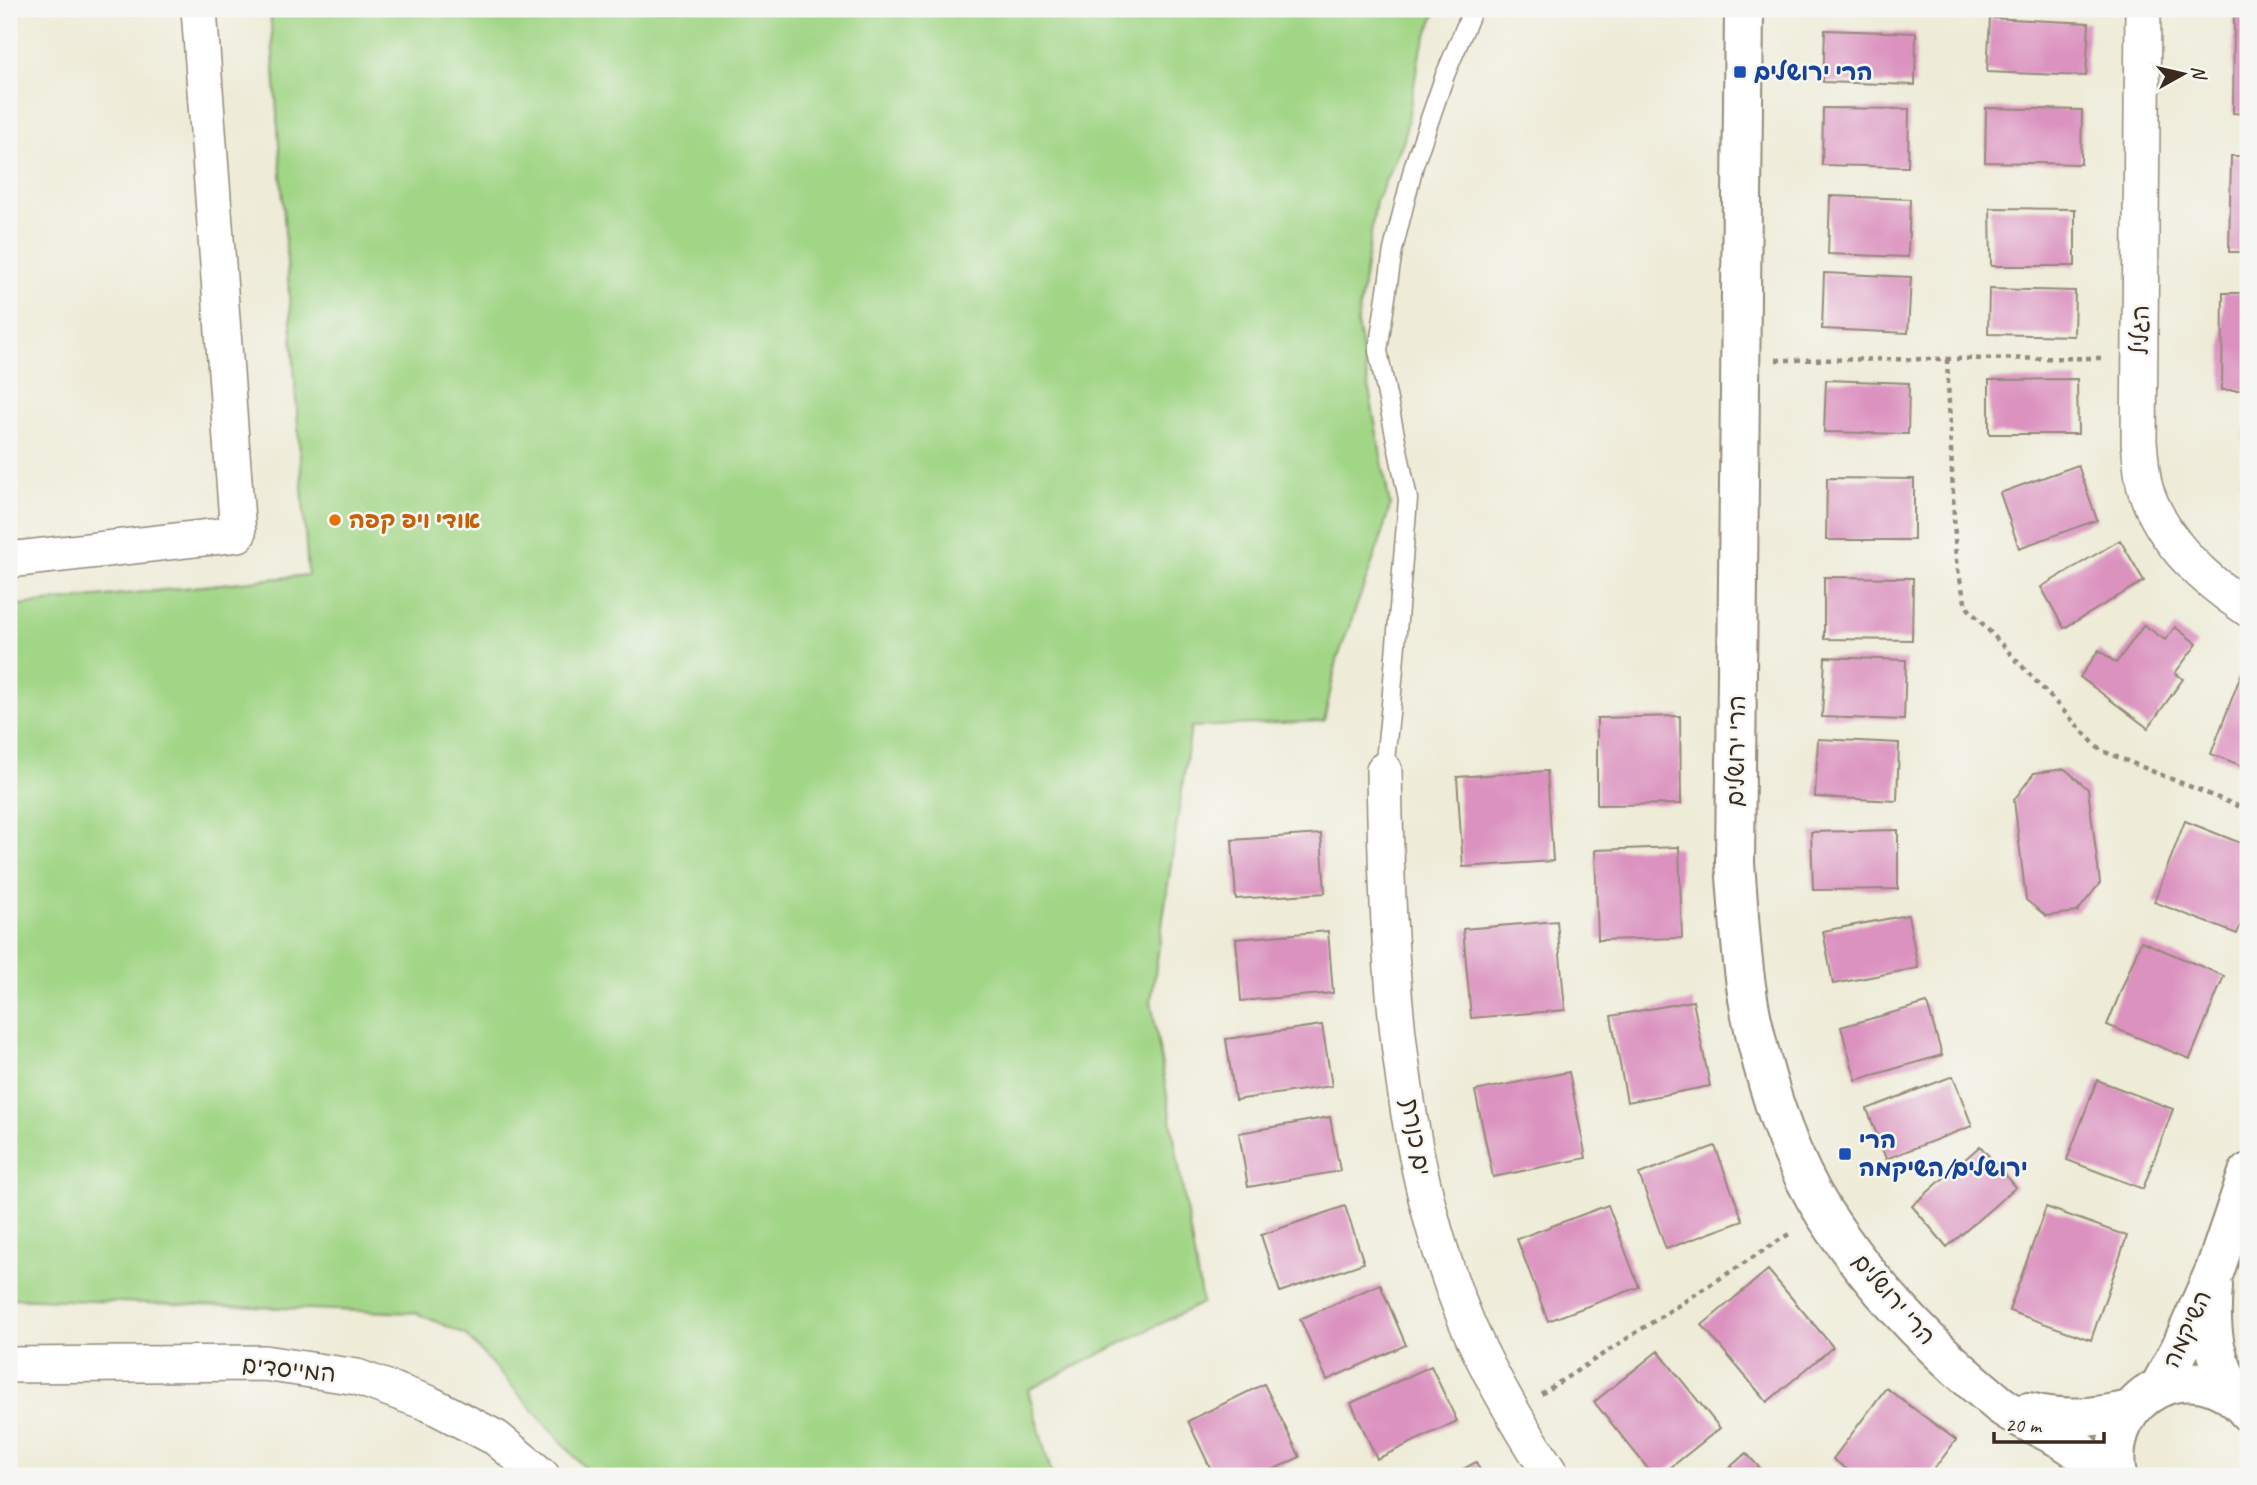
<svg xmlns="http://www.w3.org/2000/svg" width="2257" height="1485" font-family="Caveat,'Playpen Sans Hebrew',sans-serif">
	<style>
		.green { fill: #a2d687; stroke: #6e8052; stroke-width: 2 }
		.building { fill: #db92bf }
		.lines { fill: none; stroke-linecap: round; stroke-linejoin: round }
		.lane-casing { stroke: #948a7a; stroke-width: 21 }
		.street-casing { stroke: #948a7a; stroke-width: 38 }
		.secondary-casing { stroke: #948a7a; stroke-width: 42 }
		.path { stroke: #948a7a; stroke-width: 4.5; stroke-dasharray: 5 5; stroke-linecap: butt }
		.lane { stroke: #fff; stroke-width: 18 }
		.street { stroke: #fff; stroke-width: 35 }
		.secondary { stroke: #fff; stroke-width: 38 }
		.transit-dot { fill: #1a4fb4; stroke: #f6f6f2; stroke-width: 2.5 }
		.food-dot { fill: #e8710a; stroke: #f6f6f2; stroke-width: 2.5 }
		.labels { text-anchor: middle; dominant-baseline: central; stroke-width: 5; stroke-linejoin: round; paint-order: stroke }
		.transit-label { font-size: 24px; font-weight: bold; fill: #164399; stroke: #f6f6f2; text-anchor: start }
		.street-label { font-size: 24px; fill: #3b2a1e; stroke: #f6f6f2 }
		.food-label { font-size: 24px; font-weight: bold; fill: #c56008; stroke: #f6f6f2; text-anchor: start }
	</style>
	<rect width="100%" height="100%" fill="#f6f6f2"/>
	<filter id="ink" filterUnits="userSpaceOnUse"><feTurbulence type="fractalNoise" baseFrequency=".0143" numOctaves="2"/><feDisplacementMap in="SourceGraphic" scale="14" xChannelSelector="R" yChannelSelector="G"/><feConvolveMatrix kernelMatrix="1 2 1 2 8 2 1 2 1" color-interpolation-filters="sRGB"/></filter>
	<filter id="wash" filterUnits="userSpaceOnUse"><feTurbulence type="fractalNoise" baseFrequency=".00686" numOctaves="4" result="noise"/><feDisplacementMap in="SourceGraphic" scale="28" xChannelSelector="R" yChannelSelector="G"/><feGaussianBlur stdDeviation="1.57" result="paint"/><feColorMatrix in="noise" values="0 0 0 0 0 0 0 0 0 0 0 0 0 0 0 0 0 1.4 0 .05"/><feComposite in="paint" operator="in"/></filter>
	<g filter="url(#wash)">
		<rect width="100%" height="100%" fill="#eeebd7"/>
		<path class="green" d="M 270,9 L 1437,9 L 1420,52 L 1404,140 L 1376,201 L 1357,323 L 1390,506 L 1379,544 L 1337,660 L 1324,721 L 1191,727 L 1151,1001 L 1202,1303 L 1028,1390 L 1052,1476 L 592,1476 L 465,1334 L 416,1313 L 9,1298 L 9,606 L 308,575 Z"/>
		<g id="blocks">
			<path class="building" d="M 2234,16 L 2248,16 L 2248,114 L 2233,113 Z
				M 1990,18 L 2089,23 L 2086,76 L 1987,72 Z
				M 1825,30 L 1916,33 L 1915,85 L 1823,82 Z
				M 1823,108 L 1909,109 L 1908,167 L 1822,165 Z
				M 1986,108 L 2082,110 L 2081,164 L 1985,162 Z
				M 2231,156 L 2248,156 L 2248,252 L 2229,252 Z
				M 1830,196 L 1910,199 L 1908,257 L 1828,254 Z
				M 1990,208 L 2075,209 L 2075,266 L 1991,266 Z
				M 1824,273 L 1911,277 L 1908,333 L 1822,329 Z
				M 1989,289 L 2075,291 L 2074,336 L 1988,334 Z
				M 2223,293 L 2248,293 L 2248,390 L 2222,390 Z
				M 2077,379 L 2078,434 L 1989,434 L 1989,380 Z
				M 1826,380 L 1909,383 L 1908,434 L 1824,432 Z
				M 2244,431 L 2248,432 L 2248,516 L 2240,516 Z
				M 2078,465 L 2097,520 L 2019,548 L 2000,493 Z
				M 1827,478 L 1914,479 L 1914,540 L 1826,540 Z
				M 2120,540 L 2144,581 L 2064,628 L 2041,587 Z
				M 1824,577 L 1913,578 L 1912,640 L 1824,639 Z
				M 2144,625 L 2165,640 L 2175,627 L 2197,644 L 2175,673 L 2183,679 L 2148,728 L 2080,677 L 2099,650 L 2116,663 Z
				M 1825,657 L 1906,660 L 1904,720 L 1822,717 Z
				M 2242,672 L 2248,675 L 2248,768 L 2211,754 Z
				M 1680,716 L 1681,804 L 1597,805 L 1597,718 Z
				M 1818,739 L 1899,743 L 1897,801 L 1815,797 Z
				M 2065,769 L 2088,789 L 2100,883 L 2077,912 L 2046,916 L 2026,900 L 2014,800 L 2034,773 Z
				M 1547,771 L 1553,861 L 1463,867 L 1457,777 Z
				M 2185,821 L 2248,846 L 2248,904 L 2237,934 L 2154,902 Z
				M 1898,830 L 1898,889 L 1813,890 L 1811,832 Z
				M 1321,834 L 1325,893 L 1236,899 L 1232,840 Z
				M 1679,847 L 1682,938 L 1598,940 L 1595,850 Z
				M 1908,915 L 1918,968 L 1833,984 L 1823,931 Z
				M 1557,921 L 1565,1010 L 1471,1018 L 1463,929 Z
				M 1328,931 L 1333,993 L 1241,1001 L 1236,939 Z
				M 2141,941 L 2224,976 L 2190,1059 L 2107,1025 Z
				M 1693,1001 L 1710,1086 L 1627,1102 L 1611,1016 Z
				M 1927,1003 L 1942,1055 L 1856,1080 L 1841,1027 Z
				M 1322,1025 L 1332,1086 L 1235,1100 L 1226,1039 Z
				M 1569,1072 L 1586,1158 L 1493,1177 L 1475,1091 Z
				M 1953,1076 L 1972,1126 L 1886,1159 L 1867,1109 Z
				M 2097,1080 L 2173,1109 L 2143,1189 L 2067,1160 Z
				M 1330,1117 L 1340,1171 L 1248,1187 L 1239,1133 Z
				M 1715,1146 L 1743,1221 L 1666,1249 L 1639,1174 Z
				M 1980,1146 L 2016,1187 L 1947,1247 L 1912,1206 Z
				M 1608,1205 L 1639,1287 L 1548,1321 L 1517,1239 Z
				M 1345,1206 L 1364,1263 L 1280,1292 L 1261,1235 Z
				M 2046,1207 L 2127,1236 L 2091,1340 L 2009,1311 Z
				M 1768,1270 L 1833,1347 L 1767,1402 L 1702,1325 Z
				M 1380,1284 L 1406,1345 L 1327,1380 L 1300,1319 Z
				M 1658,1351 L 1720,1428 L 1660,1476 L 1654,1476 L 1594,1402 Z
				M 1431,1366 L 1457,1421 L 1377,1459 L 1351,1403 Z
				M 1264,1384 L 1300,1457 L 1259,1476 L 1214,1476 L 1188,1421 Z
				M 1886,1388 L 1956,1440 L 1929,1476 L 1856,1476 L 1833,1459 Z
				M 1746,1453 L 1767,1476 L 1720,1476 Z
				M 1476,1462 L 1483,1476 L 1450,1476 Z"/>
		</g>
	</g>
	<g filter="url(#ink)">
		<use href="#blocks" fill-opacity="0" stroke="#948a7a" stroke-width="2"/>
		<g class="lines">
			<g class="lane-casing">
				<path id="lane" d="M 1384,770 L 1391,704 L 1408,499 L 1378,351 L 1393,250 L 1414,165 L 1445,75 L 1473,9"/>
			</g>
			<g class="street-casing">
				<path id="street" d="M 2143,9 L 2139,442 C 2141,458 2141,476 2146,491 C 2164,543 2203,579 2248,609
					M 9,560 L 238,534 L 199,9
					M 1384,770 C 1387,949 1396,1157 1467,1323 C 1490,1377 1520,1427 1552,1476
					M 9,1365 L 264,1363 L 357,1377 L 428,1403 L 496,1438 L 542,1476"/>
			</g>
			<g class="secondary-casing">
				<path id="secondary" d="M 1744,9 L 1735,863 C 1739,913 1741,965 1751,1015 C 1765,1082 1787,1155 1824,1213 C 1871,1286 1932,1349 1999,1404 C 2015,1417 2036,1425 2054,1435 C 2075,1446 2092,1461 2110,1476
					M 2213,1286 C 2209,1334 2214,1361 2240,1402
					M 2159,1388 L 2181,1347 L 2215,1270 L 2248,1173
					M 2028,1412 C 2065,1421 2093,1418 2130,1410
					M 2117,1476 C 2102,1394 2195,1347 2248,1412"/>
			</g>
			<path class="path" d="M 1947,359 L 1956,561 L 1966,606 L 2100,750 L 2248,810
				M 1776,360 L 2103,358
				M 1541,1394 L 1792,1232"/>
			<use href="#lane" class="lane"/>
			<use href="#street" class="street"/>
			<use href="#secondary" class="secondary"/>
		</g>
	</g>
	<g class="transit-dot">
		<rect x="1733" y="65" width="14" height="14" rx="3.5"/>
		<rect x="1838" y="1147" width="14" height="14" rx="3.5"/>
	</g>
	<circle class="food-dot" cx="335" cy="520" r="7"/>
	<g class="labels">
		<g class="transit-label">
			<text x="1754" y="72">הרי ירושלים</text>
			<text x="1859" y="1140">הרי<tspan x="1859" dy="28">ירושלים/השיקמה</tspan></text>
		</g>
		<g class="street-label">
			<text transform="translate(2140 330) rotate(-89)">הגליל</text>
			<text transform="translate(1736 751) rotate(-89)">הרי ירושלים</text>
			<text transform="translate(1416 1137) rotate(80)">ים כנרת</text>
			<text transform="translate(1894 1299) rotate(49)">הרי ירושלים</text>
			<text transform="translate(2187 1329) rotate(-65)">השיקמה</text>
			<text transform="translate(289 1369) rotate(6)">המייסדים</text>
		</g>
		<g class="food-label">
			<text x="349" y="520">אודי ויפ קפה</text>
		</g>
	</g>
	<rect width="2257" height="1485" fill="none" stroke="#f6f6f2" stroke-width="35"/>
	<g transform="translate(2183 74) rotate(82)" stroke="#f6f6f2" stroke-width="5" paint-order="stroke">
	<path d="M0-5L12 26L0 18L-12 26Z" fill="#3b2a1e"/>
	<text y="-10" font-size="19" font-weight="bold" text-anchor="middle" fill="#3b2a1e">N</text>
	</g>
	<path d="M1994 1432v10h110v-10" fill="none" stroke="#3b2a1e" stroke-width="3.5"/>
	<text x="2005" y="1432" font-size="21" fill="#3b2a1e" stroke="#f6f6f2" stroke-width="5" paint-order="stroke">20 m</text>
</svg>
